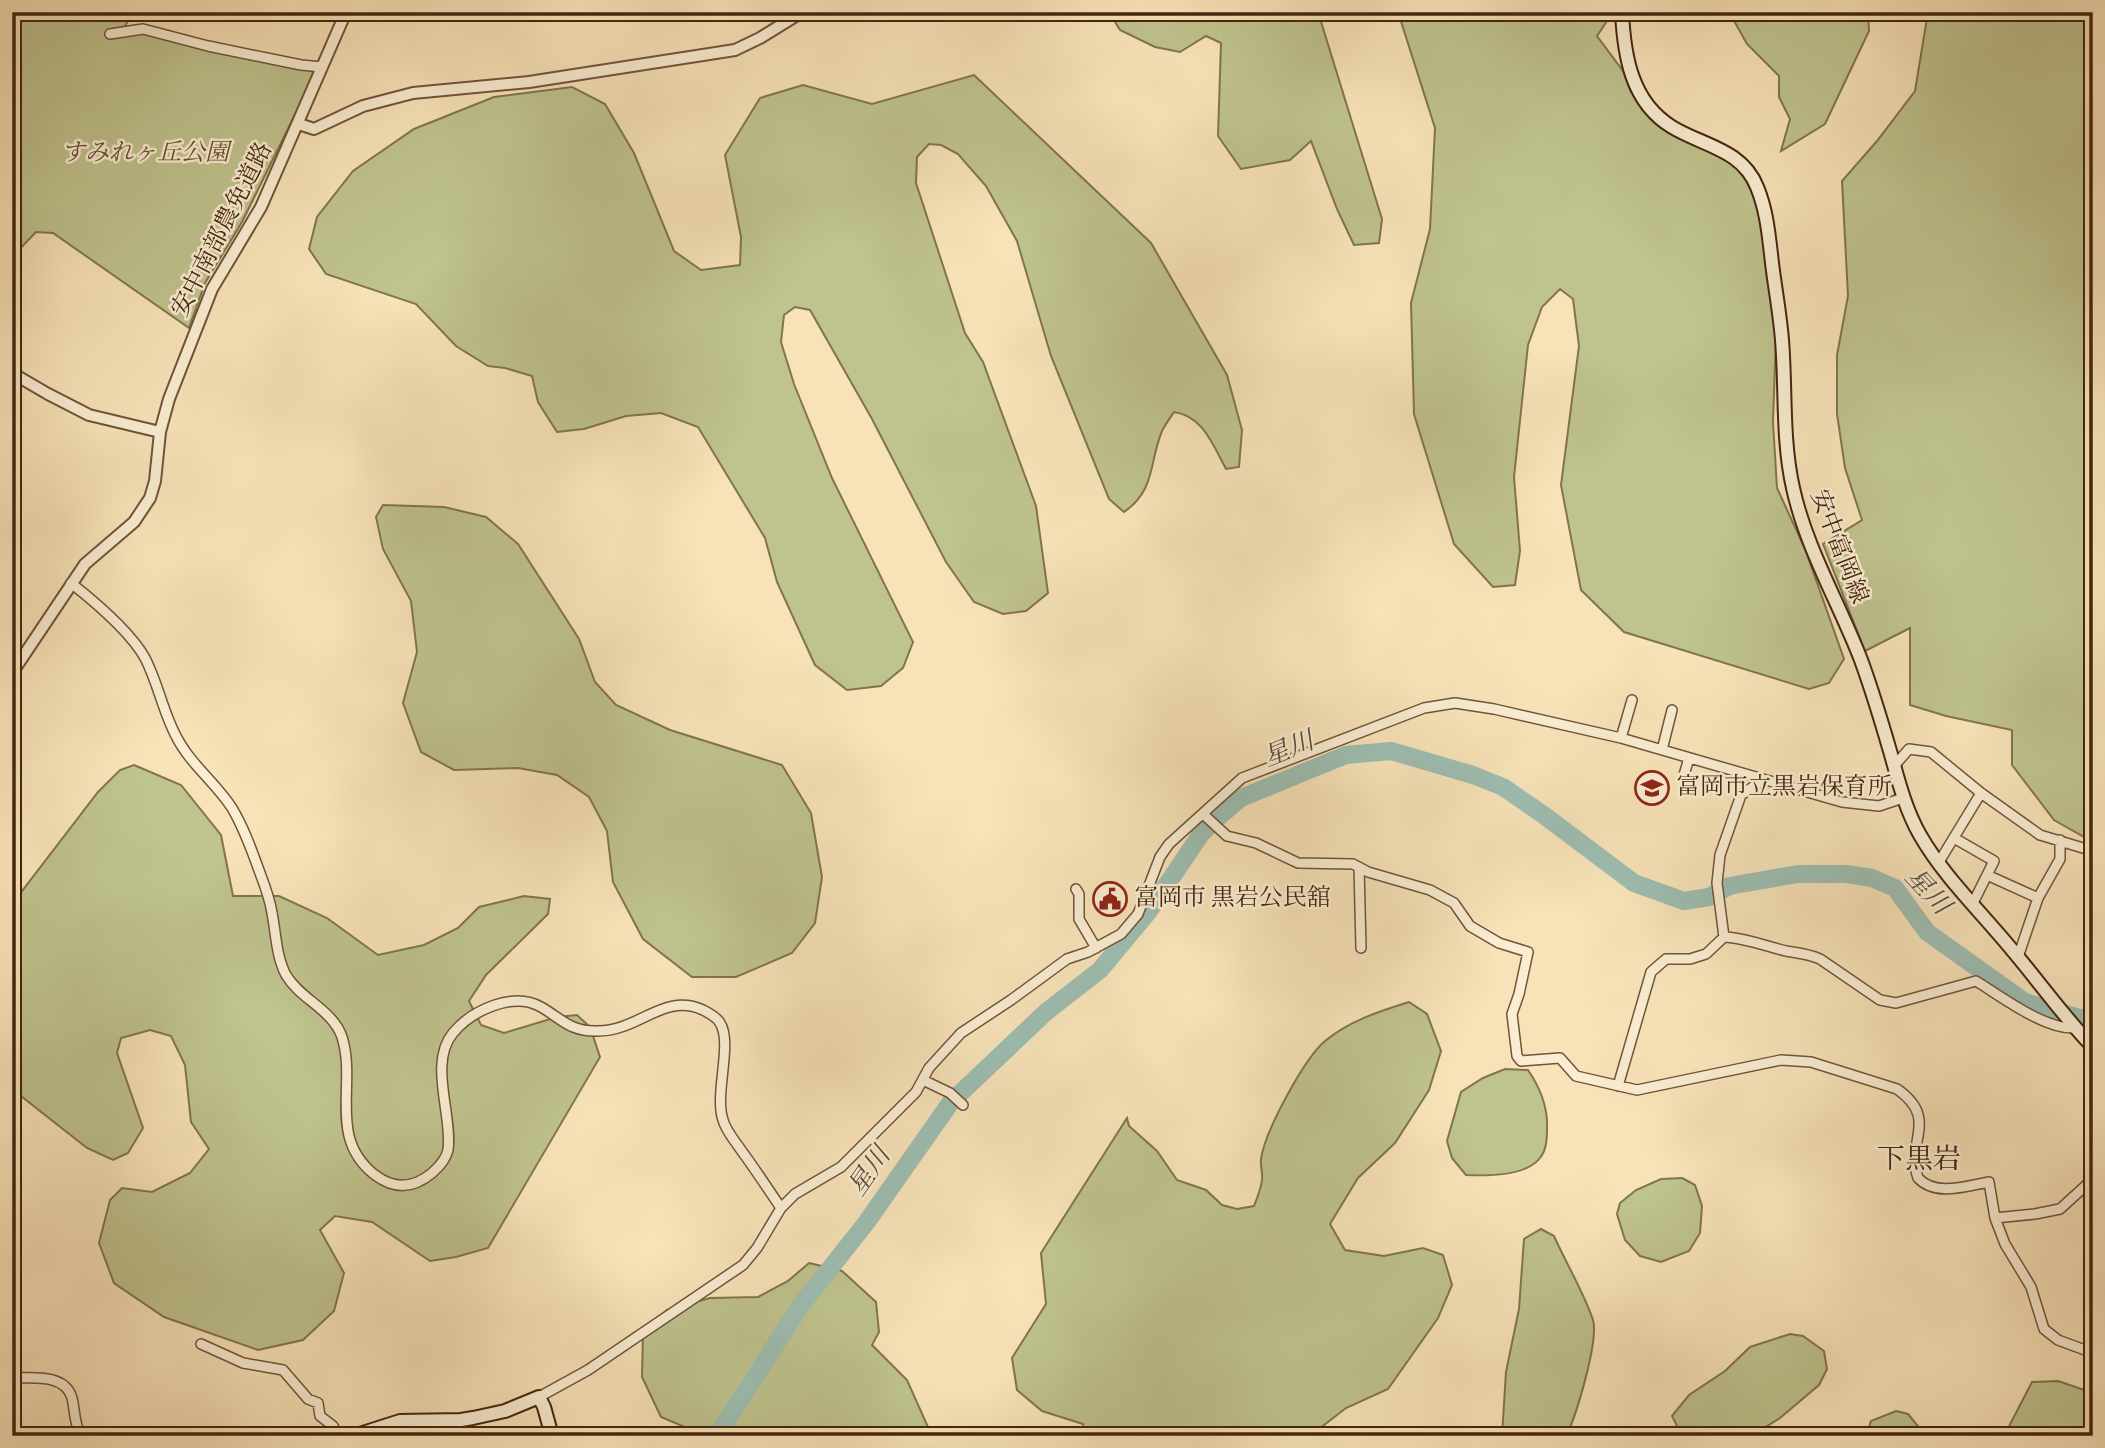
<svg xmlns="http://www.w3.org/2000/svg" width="2105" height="1448" font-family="Vollkorn,'Noto Serif JP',serif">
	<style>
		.green { fill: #bfc38e; stroke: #82744e; stroke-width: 2 }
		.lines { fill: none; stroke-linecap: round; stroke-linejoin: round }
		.river { stroke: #9dbeb2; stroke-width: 18 }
		.minor-casing { stroke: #71543a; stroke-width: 12 }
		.tertiary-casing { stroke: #71543a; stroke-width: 14 }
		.secondary-casing { stroke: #44250f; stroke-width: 16 }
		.minor { stroke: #faedd2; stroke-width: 9 }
		.tertiary { stroke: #faedd2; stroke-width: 10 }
		.secondary { stroke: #faedd2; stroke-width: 12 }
		.labels { text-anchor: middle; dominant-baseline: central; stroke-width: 5; stroke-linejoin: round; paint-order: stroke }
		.park-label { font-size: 24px; font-style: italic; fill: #634c2f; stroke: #faedd2 }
		.street-label { font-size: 24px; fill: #44250f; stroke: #faedd2 }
		.poi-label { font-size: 24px; fill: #44250f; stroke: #faedd2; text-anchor: start }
		.water-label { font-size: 26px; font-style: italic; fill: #5a4b38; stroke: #faedd2 }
		.quarter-label { font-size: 28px; fill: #44250f; stroke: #faedd2 }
	</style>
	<rect width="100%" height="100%" fill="#f8e3b9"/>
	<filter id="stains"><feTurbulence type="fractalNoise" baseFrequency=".00286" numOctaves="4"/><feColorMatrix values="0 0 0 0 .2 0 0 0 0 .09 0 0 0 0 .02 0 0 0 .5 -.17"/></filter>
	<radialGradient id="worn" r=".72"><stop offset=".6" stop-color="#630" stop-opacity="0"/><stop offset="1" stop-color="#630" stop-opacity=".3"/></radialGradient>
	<path class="green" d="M 12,12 L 134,12 L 125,26 L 142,32 L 256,60 L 312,71 L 315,74 L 242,222 L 205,283 L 189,328 L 53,233 L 36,232 L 12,257 Z
		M 1109,12 L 1318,12 L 1382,219 L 1379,243 L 1354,245 L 1337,209 L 1311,141 L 1290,160 L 1241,169 L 1218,136 L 1221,43 L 1206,36 L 1180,52 L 1155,47 L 1120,30 Z
		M 1398,12 L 1613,12 L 1597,36 L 1623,71 L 1631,92 L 1647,110 L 1729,159 L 1752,188 L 1760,217 L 1776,337 L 1773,422 L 1777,488 L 1805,549 L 1844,659 L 1829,683 L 1809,689 L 1624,632 L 1581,590 L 1561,485 L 1579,346 L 1573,299 L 1560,289 L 1542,307 L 1528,345 L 1514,477 L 1520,551 L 1515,585 L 1493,587 L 1454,544 L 1414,414 L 1411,303 L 1430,229 L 1435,128 Z
		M 1729,12 L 1868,12 L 1869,31 L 1825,124 L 1781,151 L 1790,119 L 1779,97 L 1779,76 L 1747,44 Z
		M 1928,12 L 2093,12 L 2093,296 L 2085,300 L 2093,314 L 2093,842 L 2054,820 L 2012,765 L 2012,730 L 1946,716 L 1910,705 L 1910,628 L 1865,651 L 1823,544 L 1862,520 L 1845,468 L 1837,414 L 1837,355 L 1848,296 L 1842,181 L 1877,141 L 1915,91 Z
		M 974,75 L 1151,243 L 1227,375 L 1242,430 L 1239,467 L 1226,469 C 1213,445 1203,416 1174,412 C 1170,418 1165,425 1162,431 C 1149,462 1156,490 1124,512 L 1109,499 L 1051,356 L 1017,241 L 986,186 L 958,154 L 941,145 L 929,144 L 917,157 L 916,183 L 965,333 L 983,362 L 1036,506 L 1048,593 L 1026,611 L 1003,614 L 974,602 L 946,562 L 872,419 L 810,310 L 795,307 L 784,315 L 781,342 L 794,384 L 832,478 L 913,642 L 903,668 L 881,686 L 847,690 L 815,665 L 777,582 L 765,538 L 698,427 L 661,413 L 626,416 L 584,429 L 557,432 L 538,402 L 532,376 L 505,368 L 488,366 L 456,346 L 416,304 L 326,274 L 309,249 L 317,217 L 353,171 L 414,129 L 494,97 L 572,87 L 605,104 L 634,153 L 674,251 L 701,270 L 740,265 L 741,237 L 725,155 L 760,98 L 803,85 L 872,104 Z
		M 383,505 L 444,507 L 486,517 L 518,544 L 579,639 L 595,682 L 616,705 L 670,730 L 782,765 L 811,813 L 822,877 L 815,923 L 792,953 L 736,977 L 692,977 L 643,939 L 613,882 L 607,831 L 589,797 L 557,775 L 518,768 L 454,770 L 421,752 L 403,703 L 417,652 L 411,601 L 383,549 L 376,517 Z
		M 134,765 L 181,785 L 221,835 L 233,896 L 279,896 L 327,918 L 378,955 L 424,945 L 458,928 L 479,907 L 524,896 L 550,899 L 548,914 L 486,975 L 469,1001 L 481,1025 L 504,1033 L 557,1017 L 577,1015 L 590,1027 L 600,1057 L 488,1248 L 456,1257 L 430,1261 L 372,1222 L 335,1216 L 320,1230 L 344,1273 L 334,1311 L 303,1340 L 258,1350 L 164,1317 L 114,1283 L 99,1243 L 110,1200 L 122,1188 L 152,1192 L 190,1173 L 209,1149 L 191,1122 L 185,1065 L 171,1036 L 150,1030 L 121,1038 L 117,1053 L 143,1128 L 128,1153 L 113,1160 L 87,1148 L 12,1089 L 12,888 L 22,891 L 98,792 L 120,770 Z
		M 1409,1002 L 1427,1014 L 1441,1051 L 1429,1090 L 1395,1143 L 1358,1178 L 1330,1224 L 1345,1250 L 1384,1256 L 1423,1248 L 1443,1255 L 1452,1285 L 1438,1318 L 1388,1389 L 1346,1408 L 1310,1436 L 1085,1436 L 1083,1424 L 1042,1411 L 1017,1390 L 1012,1358 L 1046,1304 L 1041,1253 L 1127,1118 L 1129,1126 L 1157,1151 L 1177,1180 L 1206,1190 L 1222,1205 L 1237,1209 L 1254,1206 C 1257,1198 1261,1189 1262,1180 C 1263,1173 1260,1166 1261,1159 C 1265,1131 1304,1059 1325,1041 C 1349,1021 1380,1011 1409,1002 Z
		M 1505,1069 L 1528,1070 C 1539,1086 1546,1102 1547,1121 C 1547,1134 1548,1148 1540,1158 C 1526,1176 1486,1176 1466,1175 L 1452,1158 L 1447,1141 L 1461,1092 L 1483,1078 Z
		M 1682,1178 L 1695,1185 L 1702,1206 L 1700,1233 L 1689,1251 L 1661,1262 L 1640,1256 L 1625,1240 L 1617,1214 L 1620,1203 L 1636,1190 L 1661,1179 Z
		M 1541,1229 L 1554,1236 C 1565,1261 1585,1295 1593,1320 C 1599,1340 1576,1417 1566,1436 L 1502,1436 L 1506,1372 L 1519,1309 L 1524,1239 Z
		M 809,1263 L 842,1271 L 876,1302 L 879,1332 L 872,1345 L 907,1380 L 932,1436 L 747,1436 L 747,1432 L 736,1427 L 708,1433 L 694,1431 L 661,1417 L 642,1377 L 643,1332 L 667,1310 L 710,1298 L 758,1297 L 788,1281 Z
		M 1790,1334 L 1803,1336 L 1824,1351 L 1827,1369 L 1819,1385 L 1780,1418 L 1751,1436 L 1682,1436 L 1672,1416 L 1689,1395 L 1725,1371 L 1750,1347 Z
		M 2058,1381 L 2093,1393 L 2093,1436 L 2004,1436 L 2032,1382 Z
		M 1896,1411 L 1908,1414 L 1926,1436 L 1866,1436 L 1871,1421 Z"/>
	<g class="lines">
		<path class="river" d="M 717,1436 L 801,1305 L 866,1223 L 951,1102 L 1046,1012 L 1100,970 L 1149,911 L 1201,834 L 1215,820 L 1241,798 L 1346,755 L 1391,751 L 1473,775 L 1503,787 L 1545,816 L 1634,883 L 1684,901 L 1709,897 L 1729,886 L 1798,874 L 1846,874 L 1872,878 L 1895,888 L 1927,932 L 2025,1002 L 2079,1018 L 2093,1018"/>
		<g class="minor-casing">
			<path id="minor" d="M 110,34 L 143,29 L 208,46 L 301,65 L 322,67
				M 71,583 C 95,602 130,631 145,658 C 158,683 163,712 176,736 C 190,764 215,782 232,808 C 244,828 252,851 260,873 C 265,886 270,900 272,913 C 276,933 276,956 286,975 C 300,999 333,1010 342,1037 C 357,1085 327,1138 375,1175 C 395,1190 414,1188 432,1173 C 439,1167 446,1159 448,1150 C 453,1116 428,1063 453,1033 C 472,1010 514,991 541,1007 C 562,1019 570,1032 598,1031 C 639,1031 664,992 703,1010 C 709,1013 717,1017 720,1023 C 733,1043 714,1094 723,1120 C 726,1131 735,1141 741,1150 C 755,1169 768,1189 781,1208
				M 1621,738 L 1632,700
				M 1662,750 L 1672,710
				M 1894,766 L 1909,749 L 1931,752 L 1981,793 L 2040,835 L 2093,851
				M 1684,775 L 1689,758
				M 1203,814 L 1227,836 L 1256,843 L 1298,863 L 1353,864 L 1368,872 L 1430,890 L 1454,903 L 1470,926 L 1499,943 L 1528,952 L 1519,994 L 1512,1014 L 1517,1056 L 1521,1061 L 1560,1058 L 1576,1076 L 1637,1090 L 1781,1060 L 1811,1062 L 1897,1089 C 1940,1119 1905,1142 1918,1178 C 1936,1197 1966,1186 1989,1182 L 1995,1218 L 2005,1244 L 2031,1287 L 2044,1329 L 2058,1340 L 2093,1353
				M 1954,838 L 1994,861 L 1973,903
				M 1939,862 L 1981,793
				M 1359,867 L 1361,948
				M 1987,875 L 2038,898
				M 1076,889 L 1079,894 L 1079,919 L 1096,948
				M 1724,937 L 1717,883 L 1720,855 L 1741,795 L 1763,780
				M 2018,957 L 2038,898 L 2060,859 L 2060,840
				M 923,1080 L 950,1093 L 963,1105
				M 1618,1086 L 1651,972 L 1666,959 L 1690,959 L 1706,954 L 1724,937 C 1746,938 1765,946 1786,951 C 1798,953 1809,954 1820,959 L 1880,1000 L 1896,1003 L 1976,981 C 2002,997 2044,1029 2074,1028
				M 1995,1218 L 2035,1214 L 2060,1209 L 2093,1179
				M 201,1344 L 243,1363 L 283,1370 L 308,1399 L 318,1403 L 320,1416 L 333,1426 L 338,1436
				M 12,1378 C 31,1378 65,1373 72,1398 C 75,1410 74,1424 81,1436
				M 539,1397 L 588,1370 L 743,1265 L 757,1248 L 781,1208 L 795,1194 L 841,1167 L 916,1092 L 929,1068 L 961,1033 L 1011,1000 L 1067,959 L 1088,952 L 1121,934 L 1138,914 L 1160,857 L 1169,844 L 1242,778 L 1424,708 L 1455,703 L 1494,709 L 1621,738 L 1842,802 L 1879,806 L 1903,798"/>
		</g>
		<g class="tertiary-casing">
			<path id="tertiary" d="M 299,124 L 314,129 L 363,106 L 413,93 L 529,82 L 735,50 L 760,38 L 802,12
				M 12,373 L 48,394 L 89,415 L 160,432
				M 12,673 L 85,564 L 134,522 L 150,498 L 155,481 L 160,432 L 169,399 L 212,289 L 261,207 L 346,12"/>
		</g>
		<g class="secondary-casing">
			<path id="secondary" d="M 1622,12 C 1624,55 1631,102 1672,127 C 1703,146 1742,149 1757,187 C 1767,211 1769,237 1772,263 C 1775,288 1780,314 1782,340 C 1786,389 1782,439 1793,488 C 1806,548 1839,603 1861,660 C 1872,690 1881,720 1890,751 C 1898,779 1905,809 1920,835 C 1944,877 1982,913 2013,951 C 2040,983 2064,1017 2093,1047
				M 353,1436 L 400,1421 L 461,1420 L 473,1418 L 505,1411 L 539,1397 L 544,1407 L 552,1436"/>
		</g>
		<use href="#minor" class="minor"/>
		<use href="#tertiary" class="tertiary"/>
		<use href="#secondary" class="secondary"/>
	</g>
	<defs>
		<g id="school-ring" transform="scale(1.75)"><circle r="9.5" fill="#faedd2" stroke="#8f2418" stroke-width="1.5"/><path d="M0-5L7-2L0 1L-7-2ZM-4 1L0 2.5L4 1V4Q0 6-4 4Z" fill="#8f2418"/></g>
		<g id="civic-ring" transform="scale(1.75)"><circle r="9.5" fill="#faedd2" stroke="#8f2418" stroke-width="1.5"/><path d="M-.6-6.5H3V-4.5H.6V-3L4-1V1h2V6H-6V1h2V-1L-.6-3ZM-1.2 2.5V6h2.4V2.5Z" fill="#8f2418"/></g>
	</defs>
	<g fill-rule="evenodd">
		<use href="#school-ring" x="1652" y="788"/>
		<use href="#civic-ring" x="1110" y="899"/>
	</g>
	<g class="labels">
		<g class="park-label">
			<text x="145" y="154">すみれヶ丘公園</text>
		</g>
		<g class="street-label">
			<text transform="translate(223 230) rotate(-63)">安中南部農免道路</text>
			<text transform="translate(1838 547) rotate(69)">安中富岡線</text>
		</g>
		<g class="poi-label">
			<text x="1676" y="788">富岡市立黒岩保育所</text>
			<text x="1134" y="899">富岡市 黒岩公民舘</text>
		</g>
		<g class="water-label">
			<text transform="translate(1289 750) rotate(-22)">星川</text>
			<text transform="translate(1927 892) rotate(47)">星川</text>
			<text transform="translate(870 1172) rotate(-55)">星川</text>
		</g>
		<g class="quarter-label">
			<text x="1919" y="1160">下黒岩</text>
		</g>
	</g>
	<rect width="2105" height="1448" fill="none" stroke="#f8e3b9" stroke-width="42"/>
	<rect x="14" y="14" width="2077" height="1420" fill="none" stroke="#44250f" stroke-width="3.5"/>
	<rect x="21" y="21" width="2063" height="1406" fill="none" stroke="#44250f" stroke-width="2"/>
	<rect width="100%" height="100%" filter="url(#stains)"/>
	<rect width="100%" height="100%" fill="url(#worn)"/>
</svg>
